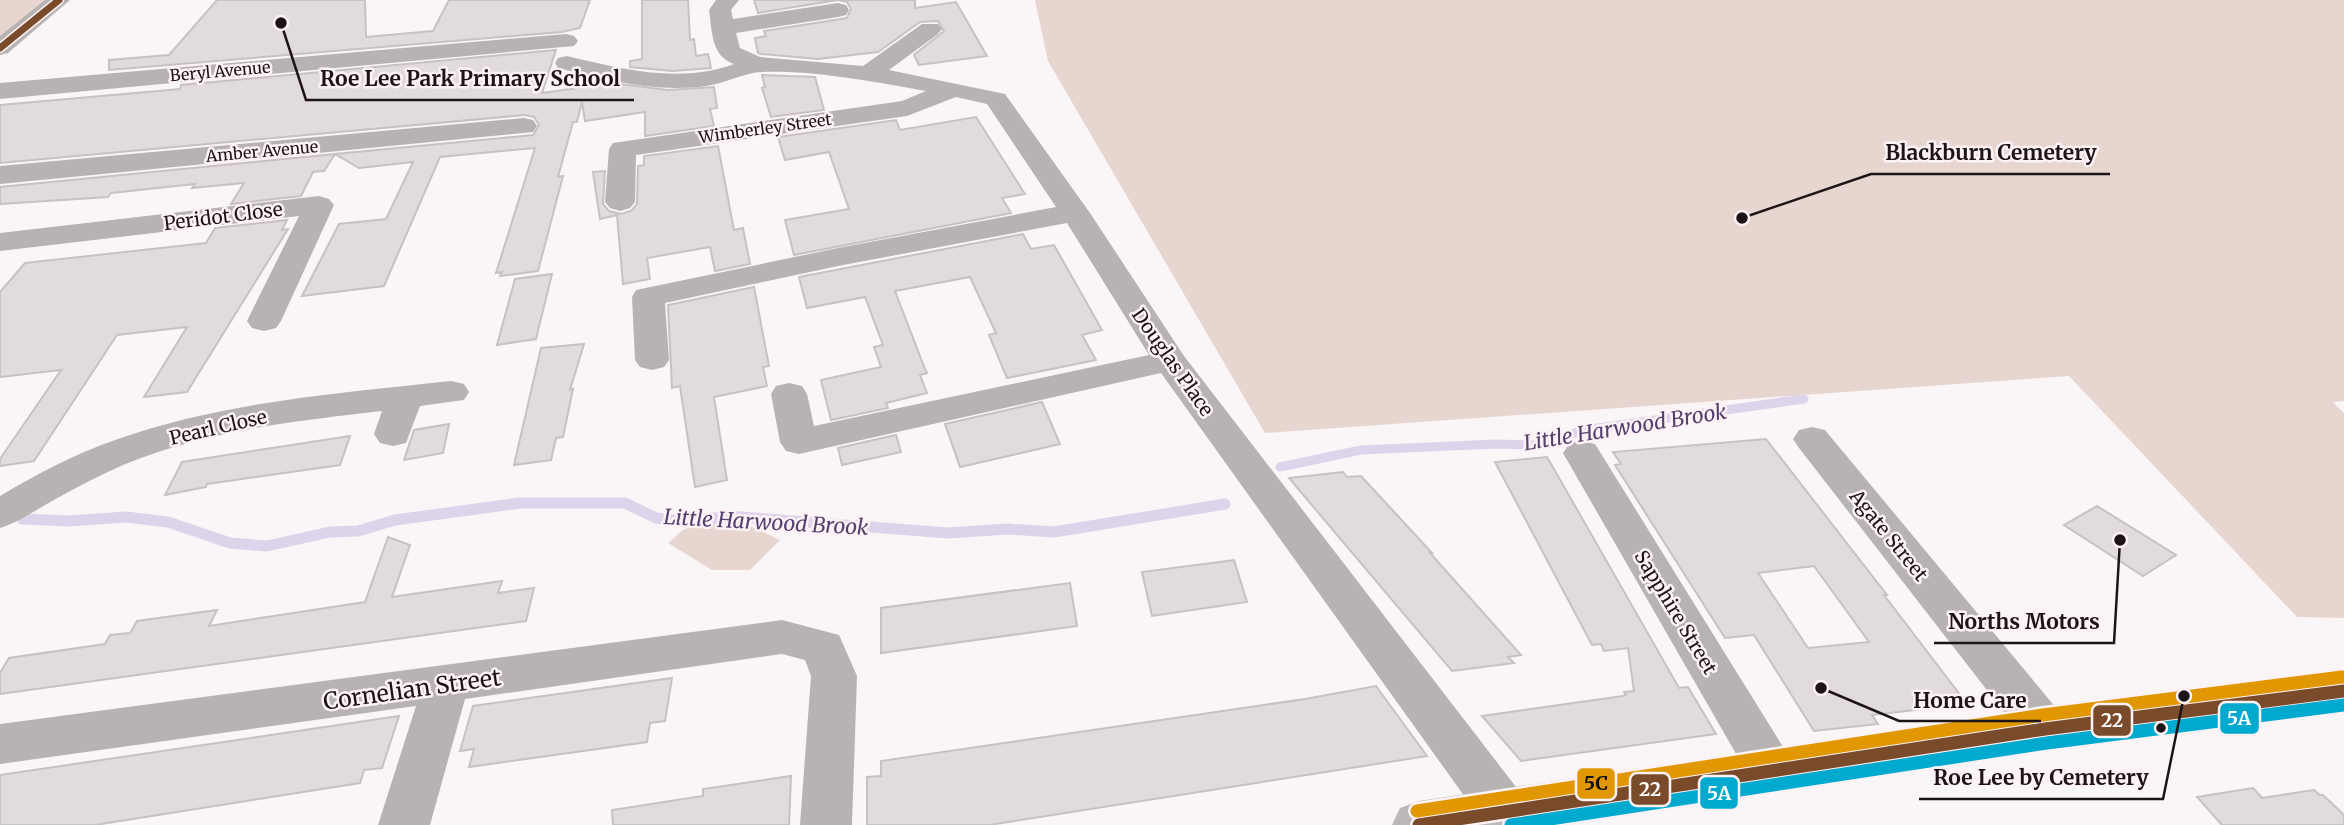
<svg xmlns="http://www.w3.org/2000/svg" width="2344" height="825" font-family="Merriweather,serif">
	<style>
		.green { fill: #e7d6cf }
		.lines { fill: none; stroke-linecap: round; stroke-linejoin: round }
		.stream-far1 { stroke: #ddd3ea; stroke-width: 9 }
		.stream { stroke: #ddd3ea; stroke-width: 11 }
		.building { fill: #e1dadf; stroke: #c7c1c6; stroke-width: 2; fill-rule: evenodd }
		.minor { fill: #b7b3b2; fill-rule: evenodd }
		.trunk { fill: #bcb8b8; fill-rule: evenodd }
		.bus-1-far1-casing { stroke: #fdf2f6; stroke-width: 10 }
		.bus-1-casing { stroke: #fdf2f6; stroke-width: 18 }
		.bus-2-casing { stroke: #fdf2f6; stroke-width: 18 }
		.bus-3-casing { stroke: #fdf2f6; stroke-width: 18 }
		.bus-1-far1 { stroke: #7a4b2a; stroke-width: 7 }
		.bus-1 { stroke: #7a4b2a; stroke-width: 13 }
		.bus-2 { stroke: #00a9ce; stroke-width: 13 }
		.bus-3 { stroke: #e19702; stroke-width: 13 }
		.bus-dot { fill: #1d1417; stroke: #fdf2f6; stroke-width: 2.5 }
		.labels { text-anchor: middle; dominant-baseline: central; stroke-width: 5; stroke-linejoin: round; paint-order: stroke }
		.far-street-label { font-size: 16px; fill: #1d1417; stroke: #fdf2f6 }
		.street-label { font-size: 19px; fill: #1d1417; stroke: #fdf2f6 }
		.water-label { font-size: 21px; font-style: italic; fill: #53406d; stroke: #fdf2f6 }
		.near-street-label { font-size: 23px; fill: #1d1417; stroke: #fdf2f6 }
		.leader { fill: none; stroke: #1d1417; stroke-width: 2.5 }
		.callout-dot { fill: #1d1417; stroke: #fdf2f6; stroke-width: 2.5 }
		.callout-label { font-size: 21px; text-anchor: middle; font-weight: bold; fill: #1d1417; stroke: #fdf2f6; stroke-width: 5; stroke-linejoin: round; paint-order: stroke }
		.line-badge { stroke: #fdf2f6; stroke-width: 2.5 }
		.badge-label { font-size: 19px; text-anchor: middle; font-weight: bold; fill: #fff }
		.pale-badge-label { font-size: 19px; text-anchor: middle; font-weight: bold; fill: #111 }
	</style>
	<rect width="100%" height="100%" fill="#faf5f7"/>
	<path class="green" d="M 0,0 L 48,0 L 0,38 Z
		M 1035,0 L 2344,0 L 2344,401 L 2333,402 L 2344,413 L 2344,618 L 2297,617 L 2069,376 L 1265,433 L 1048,61 Z
		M 720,523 L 750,526 L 780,540 L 750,570 L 712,570 L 668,543 L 684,529 Z"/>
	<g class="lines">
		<path class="stream-far1" d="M 1280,467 L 1361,450 L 1495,444 L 1538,445 L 1584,430 L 1804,399"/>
		<path class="stream" d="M 22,519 L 69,521 L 126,517 L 168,522 L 230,543 L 267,546 L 330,532 L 358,531 L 395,520 L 520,503 L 625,503 L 656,518 L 686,522 L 729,516 L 948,533 L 1008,529 L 1054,532 L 1225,504"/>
	</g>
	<path class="building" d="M 217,0 L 365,0 L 366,37 L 433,31 L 449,0 L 590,0 L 580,28 L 562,32 L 109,70 L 109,60 L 169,55 Z
		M 642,0 L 688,0 L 690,40 L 694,39 L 696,56 L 708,54 L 711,68 L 672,71 L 630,67 L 630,61 L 642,59 Z
		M 754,0 L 915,0 L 915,8 L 956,2 L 987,56 L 919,65 L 914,55 L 944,31 L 938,21 L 920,22 L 878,52 L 818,59 L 761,54 L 758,53 L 755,38 L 766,36 L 764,31 L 847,18 L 851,9 L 847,2 L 838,0 L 758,13 Z
		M 556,50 L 542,93 L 611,83 L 668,90 L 714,87 L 717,108 L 710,109 L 714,126 L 645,136 L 645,112 L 585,121 L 582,102 L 577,122 L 573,122 L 558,177 L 563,176 L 538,271 L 500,276 L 502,272 L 496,273 L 535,148 L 440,157 L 384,286 L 302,296 L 339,224 L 386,219 L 413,162 L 359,168 L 335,154 L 533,135 L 539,125 L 534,117 L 525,115 L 0,163 L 0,105 L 180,89 L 181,85 Z
		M 762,75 L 815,77 L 824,110 L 771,117 L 762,88 L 765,87 Z
		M 976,117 L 1025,194 L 1002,198 L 1011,213 L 794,255 L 785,220 L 849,209 L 829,152 L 785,160 L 778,137 L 896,120 L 900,130 Z
		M 718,146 L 734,230 L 743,228 L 750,264 L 715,271 L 710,247 L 647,258 L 650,279 L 623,284 L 617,215 L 600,219 L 593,172 L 605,171 L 603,204 L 609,211 L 621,214 L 631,211 L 637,204 L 638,166 L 644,165 L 644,156 Z
		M 335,154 L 324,171 L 313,172 L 301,196 L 231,204 L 244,183 L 192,188 L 195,184 L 111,193 L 108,197 L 0,204 L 0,187 Z
		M 287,220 L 282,230 L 288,229 L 187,392 L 144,397 L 187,327 L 117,335 L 34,461 L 0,466 L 0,459 L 61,370 L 0,377 L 0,292 L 25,263 L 206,243 L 215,228 Z
		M 1023,234 L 1031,249 L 1054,245 L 1102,330 L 1082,335 L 1096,360 L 1007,378 L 989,335 L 996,333 L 970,277 L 895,291 L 925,369 L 927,373 L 920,375 L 927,393 L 886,403 L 888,408 L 831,420 L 821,380 L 881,367 L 874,347 L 883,345 L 865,297 L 807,308 L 799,277 Z
		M 552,274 L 536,339 L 497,345 L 515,279 Z
		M 754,287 L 769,366 L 763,367 L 767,386 L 714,397 L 727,480 L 695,487 L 680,386 L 672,388 L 668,305 Z
		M 584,344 L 570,390 L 573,389 L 563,437 L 556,438 L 551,460 L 514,465 L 541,348 Z
		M 1042,402 L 1060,444 L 960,467 L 945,424 Z
		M 449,424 L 443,453 L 404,460 L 414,430 Z
		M 896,435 L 901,452 L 842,465 L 838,448 Z
		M 350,436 L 340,465 L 207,484 L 206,487 L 165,495 L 182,462 Z
		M 1766,439 L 1887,595 L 1884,595 L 1967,704 L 1872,715 L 1878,724 L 1814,731 L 1754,635 L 1725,638 L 1615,465 L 1621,464 L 1613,452 ZM 1814,566 L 1869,642 L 1808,648 L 1758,573 Z
		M 1547,457 L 1679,688 L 1688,687 L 1716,734 L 1521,761 L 1482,716 L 1623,696 L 1626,695 L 1624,692 L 1634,691 L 1628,648 L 1604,651 L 1601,644 L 1592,645 L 1495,462 Z
		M 1343,472 L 1347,477 L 1361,476 L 1432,553 L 1430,553 L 1521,655 L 1508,657 L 1514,663 L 1452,671 L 1289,478 Z
		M 2097,506 L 2176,555 L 2143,576 L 2064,525 Z
		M 388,537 L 410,545 L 392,597 L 502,581 L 498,593 L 534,588 L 526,621 L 0,694 L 0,673 L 9,658 L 105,644 L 110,635 L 130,633 L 137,621 L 217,610 L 209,626 L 365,602 Z
		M 1234,560 L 1247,602 L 1152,616 L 1142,572 Z
		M 1070,583 L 1077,626 L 881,653 L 881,608 Z
		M 672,678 L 665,721 L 650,723 L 647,742 L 469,767 L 474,749 L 460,751 L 473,706 Z
		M 1376,686 L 1427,756 L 989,825 L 867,825 L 867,777 L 881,776 L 881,761 L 1305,699 Z
		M 399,716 L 382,768 L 364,770 L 360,783 L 95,825 L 0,825 L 0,775 Z
		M 791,776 L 789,825 L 613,825 L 612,810 L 703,796 L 703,789 Z
		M 2253,788 L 2262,798 L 2314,790 L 2320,795 L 2323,795 L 2344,815 L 2344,825 L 2222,825 L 2197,797 Z"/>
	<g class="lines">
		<path class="minor" d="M 45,0 L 70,0 L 8,53 L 0,55 L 0,36 Z
			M 716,0 L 739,0 L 731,10 L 733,19 L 838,3 L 846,5 L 849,10 L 846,15 L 838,17 L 736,33 L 740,48 L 760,57 L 863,66 L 922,24 L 938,24 L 942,29 L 938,34 L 889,70 L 1005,94 L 1090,213 L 1184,356 L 1523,796 L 1530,812 L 1524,825 L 1485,825 L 1161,373 L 799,454 L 786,451 L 780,442 L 771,394 L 776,386 L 789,383 L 802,386 L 807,394 L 814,426 L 1149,355 L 1067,223 L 838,266 L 665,303 L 669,360 L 664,367 L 652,370 L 640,367 L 635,360 L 632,297 L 636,290 L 838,248 L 1056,207 L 987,104 L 956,97 L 907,116 L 636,155 L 635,202 L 630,208 L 620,211 L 610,208 L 605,202 L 609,149 L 613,143 L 902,101 L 926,91 C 875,82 814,70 762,72 C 745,72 724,84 706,86 C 655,93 607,80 558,68 L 555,63 L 558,58 L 567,56 C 621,69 680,84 734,64 C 711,56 712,31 709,10 Z
			M 566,34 L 574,36 L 578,41 L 574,46 L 0,99 L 0,83 Z
			M 524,118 L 533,120 L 537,126 L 533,132 L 0,184 L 0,166 Z
			M 319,196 L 329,199 L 334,205 L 281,321 L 276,328 L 264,331 L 252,328 L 247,321 L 299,216 L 0,251 L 0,233 Z
			M 451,381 L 464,384 L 469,392 L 464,400 L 420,406 L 406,443 L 393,446 L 380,443 L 374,434 L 382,411 C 295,421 204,431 123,465 C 98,476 75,488 52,501 C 34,511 19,522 0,528 L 0,496 C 37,474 75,454 115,440 C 222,402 339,393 451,381 Z
			M 1812,427 L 1825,430 L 2062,715 L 2069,729 L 2062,743 L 2045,749 L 2028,743 L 1799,448 L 1793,439 L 1799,430 Z
			M 1582,441 L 1595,444 L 1788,755 L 1796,770 L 1788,785 L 1771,791 L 1754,785 L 1563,453 L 1569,444 Z
			M 782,620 L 839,635 L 857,676 L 852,825 L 800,825 L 811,676 L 805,660 L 782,654 L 465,699 L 430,825 L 378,825 L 416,706 L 0,764 L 0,724 Z"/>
		<path class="trunk" d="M 2344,672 L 2344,710 L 2045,750 L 1568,825 L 1392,825 L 1400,808 L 1419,801 L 2045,708 Z"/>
		<g class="bus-1-far1-casing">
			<path id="bus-1-far1" d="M 0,48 L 59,0"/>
		</g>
		<g class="bus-1-casing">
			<path id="bus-1" d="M 1419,825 L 2045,729 L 2344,691"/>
		</g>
		<g class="bus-2-casing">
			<path id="bus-2" d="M 1511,825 L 2047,743 L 2344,705"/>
		</g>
		<g class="bus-3-casing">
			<path id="bus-3" d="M 1417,811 L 2043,715 L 2342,677"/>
		</g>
		<use href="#bus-1-far1" class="bus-1-far1"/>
		<use href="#bus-1" class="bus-1"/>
		<use href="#bus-2" class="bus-2"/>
		<use href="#bus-3" class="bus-3"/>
	</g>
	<circle class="bus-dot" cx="2161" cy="728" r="6"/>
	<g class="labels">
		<g class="far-street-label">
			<text transform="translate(220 71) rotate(-5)">Beryl Avenue</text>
			<text transform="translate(765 128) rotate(-8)">Wimberley Street</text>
			<text transform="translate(262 151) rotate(-5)">Amber Avenue</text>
		</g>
		<g class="street-label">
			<text transform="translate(223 216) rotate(-7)">Peridot Close</text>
			<text transform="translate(1173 362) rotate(55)">Douglas Place</text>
			<text transform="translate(218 427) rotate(-13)">Pearl Close</text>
			<text transform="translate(1889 535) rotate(51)">Agate Street</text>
			<text transform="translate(1676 612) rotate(59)">Sapphire Street</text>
		</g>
		<g class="water-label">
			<text transform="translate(1625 427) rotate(-9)">Little Harwood Brook</text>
			<text transform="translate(766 522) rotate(3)">Little Harwood Brook</text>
		</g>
		<g class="near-street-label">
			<text transform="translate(412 689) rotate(-8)">Cornelian Street</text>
		</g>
	</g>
	<path class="leader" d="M281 23L306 100H634M1742 218L1871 174H2110M2120 540L2114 643H1934M1821 688L1899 721H2041M2184 696L2163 799H1919"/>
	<g class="callout-dot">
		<circle cx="281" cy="23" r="7"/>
		<circle cx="1742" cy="218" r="7"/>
		<circle cx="2120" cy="540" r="7"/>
		<circle cx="1821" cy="688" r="7"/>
		<circle cx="2184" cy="696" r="7"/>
	</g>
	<g class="callout-label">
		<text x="470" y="86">Roe Lee Park Primary School</text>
		<text x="1991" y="160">Blackburn Cemetery</text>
		<text x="2024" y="629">Norths Motors</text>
		<text x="1970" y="708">Home Care</text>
		<text x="2041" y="785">Roe Lee by Cemetery</text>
	</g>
	<g class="line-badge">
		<rect x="2219" y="702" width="41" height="33" rx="7" fill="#00a9ce"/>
		<rect x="2092" y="704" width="40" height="33" rx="7" fill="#7a4b2a"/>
		<rect x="1576" y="767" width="40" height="33" rx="7" fill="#e19702"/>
		<rect x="1630" y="773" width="40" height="33" rx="7" fill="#7a4b2a"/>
		<rect x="1699" y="776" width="40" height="34" rx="7" fill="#00a9ce"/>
	</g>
	<g class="badge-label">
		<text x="2239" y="725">5A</text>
		<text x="2112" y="727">22</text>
		<text x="1650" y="796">22</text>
		<text x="1719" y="800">5A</text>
	</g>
	<g class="pale-badge-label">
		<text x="1596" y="790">5C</text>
	</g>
</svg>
